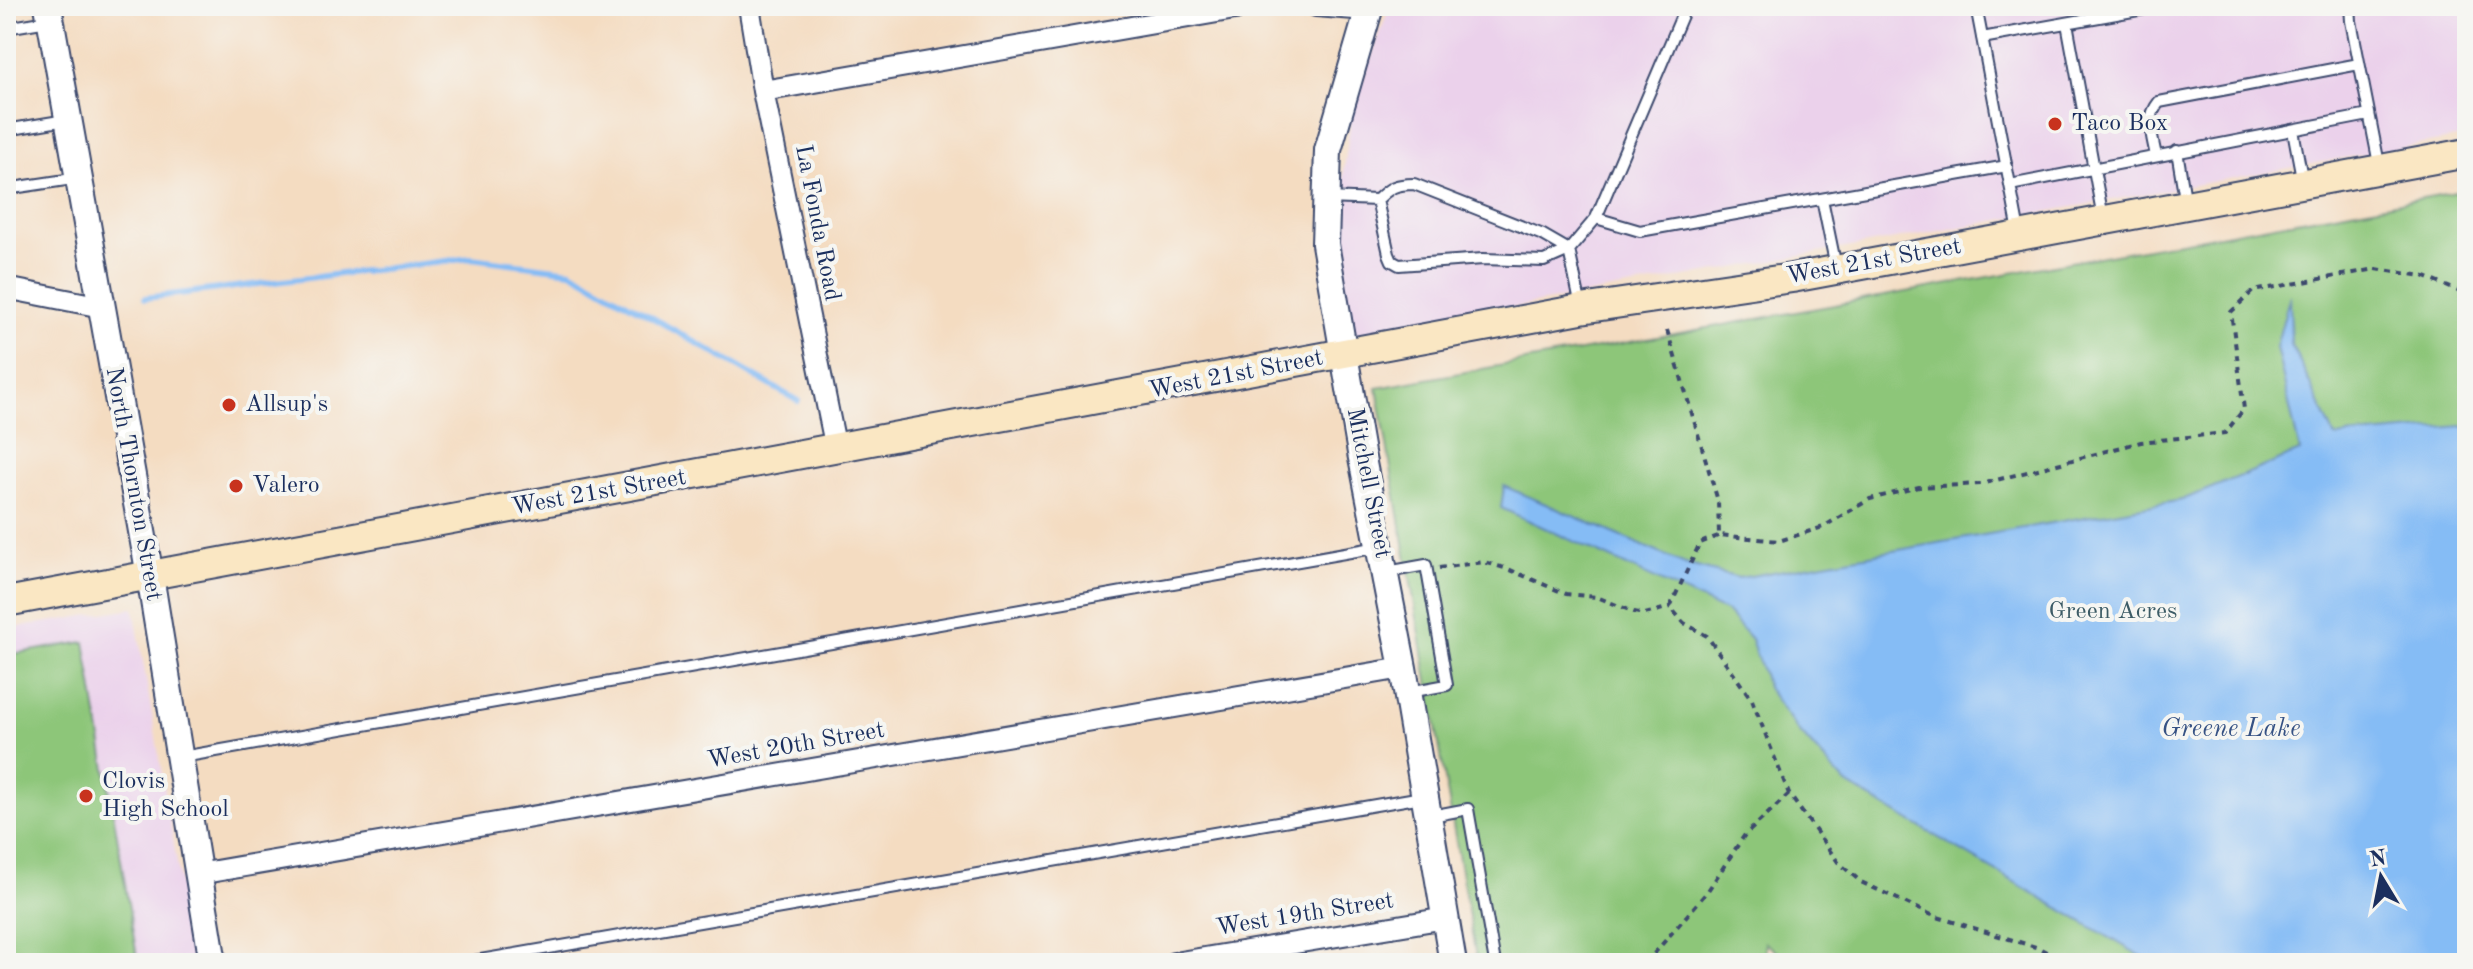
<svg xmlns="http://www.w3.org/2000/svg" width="2473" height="969" font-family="'Old Standard TT',serif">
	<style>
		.built { fill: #ebd1eb }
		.green { fill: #8dc679; stroke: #547a6c; stroke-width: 2 }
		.water { fill: #85bcf5; stroke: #5076aa; stroke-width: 2 }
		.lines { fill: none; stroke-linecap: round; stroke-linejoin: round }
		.stream { stroke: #85bcf5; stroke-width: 6 }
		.service-casing { stroke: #3c496d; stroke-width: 14 }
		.minor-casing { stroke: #3c496d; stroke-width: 24 }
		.tertiary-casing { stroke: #3c496d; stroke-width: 30 }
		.secondary-casing { stroke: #3c496d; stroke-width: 32 }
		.path { stroke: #3c496d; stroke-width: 4; stroke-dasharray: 6 6; stroke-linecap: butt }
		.service { stroke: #fff; stroke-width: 10 }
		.minor { stroke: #fff; stroke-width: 20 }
		.tertiary { stroke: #fff; stroke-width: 26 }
		.secondary { stroke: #fae7c3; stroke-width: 28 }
		.poi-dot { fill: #c8321e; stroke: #f6f6f2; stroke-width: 3 }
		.labels { text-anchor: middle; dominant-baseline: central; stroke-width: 8; stroke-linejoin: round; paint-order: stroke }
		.poi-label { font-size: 24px; fill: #1b2f5e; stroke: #f6f6f2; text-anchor: start }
		.street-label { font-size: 24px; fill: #1b2f5e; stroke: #f6f6f2 }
		.park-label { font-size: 24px; fill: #3d5c66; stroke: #f6f6f2 }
		.water-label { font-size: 26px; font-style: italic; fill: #365284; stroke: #f6f6f2 }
	</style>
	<rect width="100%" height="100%" fill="#f6f6f2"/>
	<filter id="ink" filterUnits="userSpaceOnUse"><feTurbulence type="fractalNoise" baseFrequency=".0125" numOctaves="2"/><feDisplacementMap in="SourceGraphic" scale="16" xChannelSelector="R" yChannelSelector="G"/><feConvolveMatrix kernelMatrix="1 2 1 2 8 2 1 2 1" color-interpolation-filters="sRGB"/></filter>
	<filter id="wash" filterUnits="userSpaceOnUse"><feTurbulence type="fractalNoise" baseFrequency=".006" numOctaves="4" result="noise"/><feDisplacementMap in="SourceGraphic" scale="32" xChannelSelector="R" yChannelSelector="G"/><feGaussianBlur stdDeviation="1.8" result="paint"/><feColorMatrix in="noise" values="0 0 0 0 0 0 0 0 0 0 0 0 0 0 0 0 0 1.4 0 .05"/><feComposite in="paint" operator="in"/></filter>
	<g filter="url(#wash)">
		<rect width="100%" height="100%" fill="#f4dcc1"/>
		<path class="built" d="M 1390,6 L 2467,6 L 2467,136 L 1351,337 L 1335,240 L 1352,109 Z
			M 134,608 L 194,963 L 6,963 L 6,629 Z"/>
		<path class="green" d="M 2467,190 L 2467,963 L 1792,963 L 1765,943 L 1767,963 L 1477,963 L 1377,388 Z
			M 85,642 L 138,963 L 6,963 L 6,655 Z"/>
		<path class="water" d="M 2290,295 L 2291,344 L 2335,437 L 2462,426 L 2467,428 L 2467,963 L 2153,963 L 1845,783 L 1798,730 L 1768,689 L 1751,639 L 1727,612 L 1501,508 L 1504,486 L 1685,564 L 1739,578 L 2182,500 L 2300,452 L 2276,347 Z"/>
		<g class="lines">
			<path class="stream" d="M 145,298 L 471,258 L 571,271 L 798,401"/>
		</g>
	</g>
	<g filter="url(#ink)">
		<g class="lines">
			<g class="service-casing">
				<path id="service" d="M 1976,6 L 2019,232
					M 2350,6 L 2351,21 L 2380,169
					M 2067,23 L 2103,218
					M 6,28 L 48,21
					M 1982,38 L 2161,6
					M 6,130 L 66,120
					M 2293,130 L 2303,183
					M 2177,151 L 2186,205
					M 2156,156 C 2152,135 2145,119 2159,102 L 2359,64
					M 2010,185 L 2369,115
					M 6,189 L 79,178
					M 1328,198 L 1377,200
					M 1822,199 L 1836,267
					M 1596,218 L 1640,231 L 2007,166
					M 1581,307 L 1569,250 L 1543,235 L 1414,184 C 1396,184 1390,187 1377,200 L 1389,254 L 1392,261 L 1399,265 L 1483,259 L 1544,261 L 1569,250 L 1596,218 L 1686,6
					M 1387,572 L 1426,565 L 1447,685 L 1409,692
					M 182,757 L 1379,547
					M 1431,816 L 1468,809 L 1495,963
					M 463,963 L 1422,797"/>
			</g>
			<g class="minor-casing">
				<path id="minor" d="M 749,6 L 763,91 L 836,449
					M 1316,6 L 1368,10
					M 763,91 L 1252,6
					M 6,288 L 102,307
					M 198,874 L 1403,668
					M 1174,963 L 1446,918"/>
			</g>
			<g class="tertiary-casing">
				<path id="tertiary" d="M 48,6 L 150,576 L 213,963
					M 1370,6 L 1328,150 L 1325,244 L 1361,453 L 1403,668 L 1453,963"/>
			</g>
			<g class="secondary-casing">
				<path id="secondary" d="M 6,602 L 1581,309 L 1792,278 L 2467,153"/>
			</g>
			<path class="path" d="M 1667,330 L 1718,501 L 1719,535 L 1779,541 L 1823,527 L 1870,499 L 1919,487 L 1981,484 L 2141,442 L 2225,433 L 2244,409 L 2231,312 L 2253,291 L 2376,269 L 2423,276 L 2467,295
				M 1718,536 L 1700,543 L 1670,607 L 1684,623 L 1707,636 L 1752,700 L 1789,794 L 1838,862 L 1861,882 L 1934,916 L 2039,948 L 2067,963
				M 1439,568 L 1484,562 L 1508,569 L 1566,594 L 1597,597 L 1634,612 L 1645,614 L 1670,607
				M 1646,963 L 1707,892 L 1744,836 L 1789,794"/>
			<use href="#service" class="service"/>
			<use href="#minor" class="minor"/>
			<use href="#tertiary" class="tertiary"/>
			<use href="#secondary" class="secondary"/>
		</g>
	</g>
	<g class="poi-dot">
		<circle cx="2055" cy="124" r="8"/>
		<circle cx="229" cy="405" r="8"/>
		<circle cx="236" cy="486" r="8"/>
		<circle cx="86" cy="796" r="8"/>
	</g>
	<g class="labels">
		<g class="poi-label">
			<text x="2071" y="124">Taco Box</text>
			<text x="245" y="405">Allsup's</text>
			<text x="252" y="486">Valero</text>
			<text x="102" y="782">Clovis<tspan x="102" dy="28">High School</tspan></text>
		</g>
		<g class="street-label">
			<text transform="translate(817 223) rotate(79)">La Fonda Road</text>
			<text transform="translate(1874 262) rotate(-10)">West 21st Street</text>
			<text transform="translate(1236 375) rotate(-11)">West 21st Street</text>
			<text transform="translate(1368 483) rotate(79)">Mitchell Street</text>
			<text transform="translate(133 484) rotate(80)">North Thornton Street</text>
			<text transform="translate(599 493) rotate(-10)">West 21st Street</text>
			<text transform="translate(796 746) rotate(-10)">West 20th Street</text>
			<text transform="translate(1305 915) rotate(-9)">West 19th Street</text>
		</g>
		<g class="park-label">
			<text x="2113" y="612">Green Acres</text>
		</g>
		<g class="water-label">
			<text x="2231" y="729">Greene Lake</text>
		</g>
	</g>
	<rect width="2473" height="969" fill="none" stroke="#f6f6f2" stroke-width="32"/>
	<g transform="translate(2381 877) rotate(350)" stroke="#f6f6f2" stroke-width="6" paint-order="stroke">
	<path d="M0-6L14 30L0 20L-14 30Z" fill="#1b2f5e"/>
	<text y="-12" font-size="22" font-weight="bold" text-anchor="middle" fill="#1b2f5e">N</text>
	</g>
</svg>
